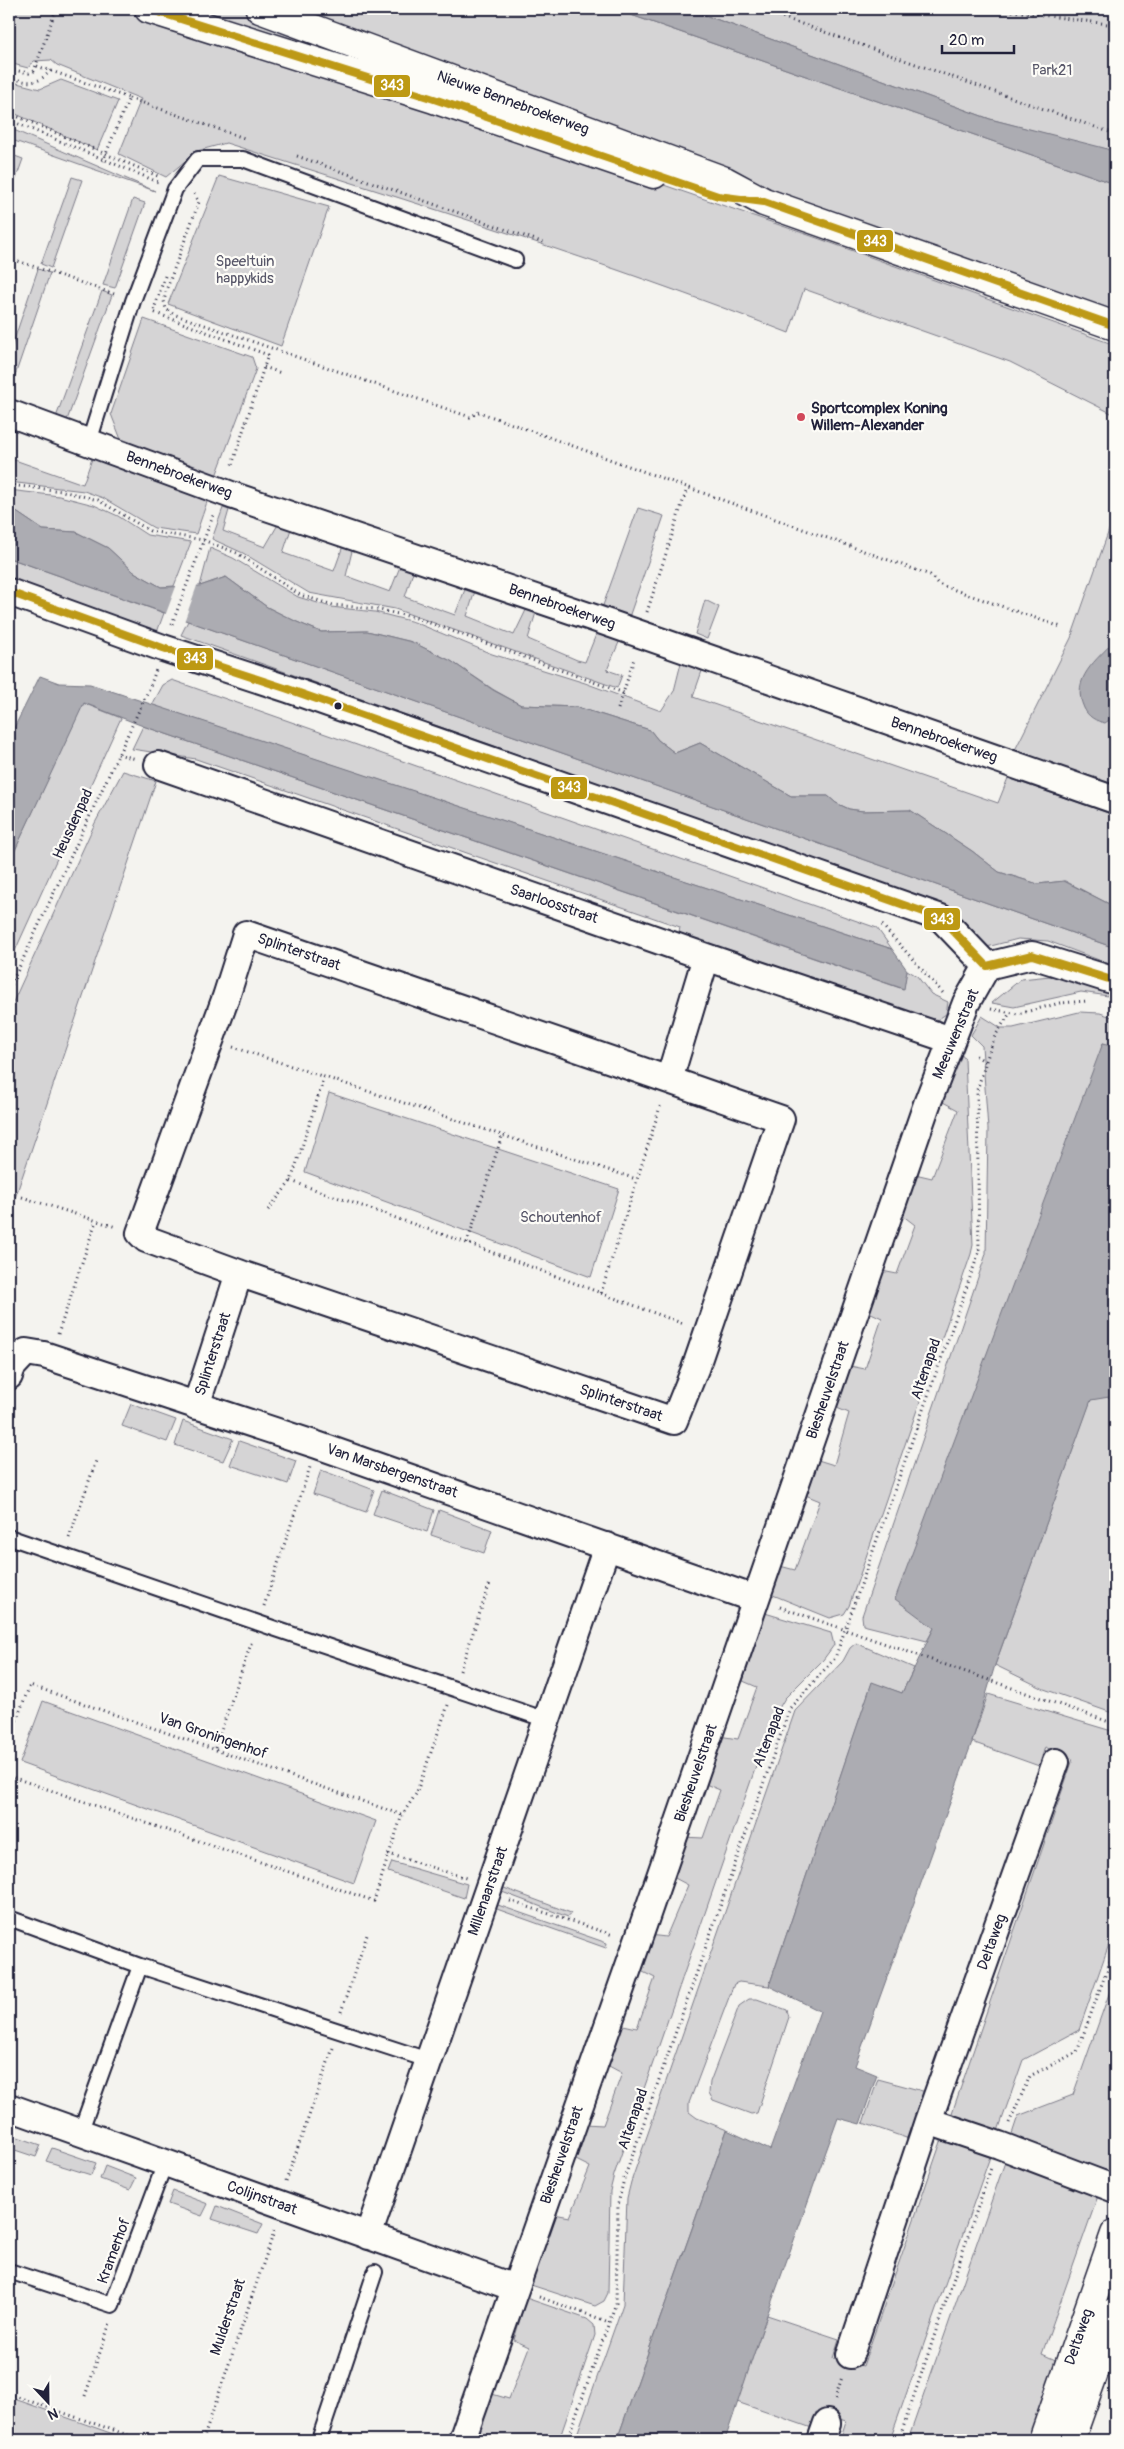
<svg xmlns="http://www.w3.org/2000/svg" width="1124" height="2449" font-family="Pangolin,sans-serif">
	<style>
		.green { fill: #d5d4d5; stroke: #7c7b88 }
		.water { fill: #acacb2; stroke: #757582 }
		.pier { fill: #f4f3ef }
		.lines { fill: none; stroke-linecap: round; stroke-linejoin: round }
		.service-casing { stroke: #22223b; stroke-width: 18 }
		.minor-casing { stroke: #22223b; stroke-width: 30 }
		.tertiary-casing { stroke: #22223b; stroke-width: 31 }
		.secondary-casing { stroke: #22223b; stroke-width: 31 }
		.path { stroke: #22223b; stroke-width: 3; stroke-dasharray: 1 4; stroke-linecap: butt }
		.service { stroke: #fdfcf7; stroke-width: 14 }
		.minor { stroke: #fdfcf7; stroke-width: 26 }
		.tertiary { stroke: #fdfcf7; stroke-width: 28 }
		.secondary { stroke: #fdfcf7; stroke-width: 28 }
		.bus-1-casing { stroke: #fdfcf7; stroke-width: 11 }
		.bus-1 { stroke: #bd9912; stroke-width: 8 }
		.poi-dot { fill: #d1495b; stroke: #fdfcf7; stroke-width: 2 }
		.bus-dot { fill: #22223b; stroke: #fdfcf7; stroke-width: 2 }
		.labels { text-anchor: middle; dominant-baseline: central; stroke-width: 4.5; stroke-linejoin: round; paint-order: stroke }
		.park-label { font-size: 15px; fill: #585769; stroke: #fdfcf7 }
		.street-label { font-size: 15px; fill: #22223b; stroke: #fdfcf7 }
		.poi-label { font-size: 15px; font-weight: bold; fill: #22223b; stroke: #fdfcf7; text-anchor: start }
		.line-badge { stroke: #fdfcf7; stroke-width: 2 }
		.badge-label { font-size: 14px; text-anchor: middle; font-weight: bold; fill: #fff }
	</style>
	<rect width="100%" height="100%" fill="#f4f3ef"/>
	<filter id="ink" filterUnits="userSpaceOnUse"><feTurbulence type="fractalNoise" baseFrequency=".02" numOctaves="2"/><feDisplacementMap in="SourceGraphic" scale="10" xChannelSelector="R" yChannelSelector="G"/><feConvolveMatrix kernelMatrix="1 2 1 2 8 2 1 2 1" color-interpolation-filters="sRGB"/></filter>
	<g filter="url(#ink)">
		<path class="green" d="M 9,9 L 124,9 L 467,117 L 820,239 L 1115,345 L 1115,415 L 1010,362 L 804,289 L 789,333 C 605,261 415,203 226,143 L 197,151 L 166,177 L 119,154 L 141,99 L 57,65 L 51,60 L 34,61 L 28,68 L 9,63 Z
			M 187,9 L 252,9 L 480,105 Z
			M 286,9 L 614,9 L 1115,184 L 1115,311 L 796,198 Z
			M 688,9 L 1115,9 L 1115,152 L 990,119 Z
			M 61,80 L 118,101 L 97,150 L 9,111 L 9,81 L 40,89 Z
			M 9,128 L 155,191 L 9,139 Z
			M 12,155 L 23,159 L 9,198 L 9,163 Z
			M 219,176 L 329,207 L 281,346 L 168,304 Z
			M 72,177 L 82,180 L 51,268 L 41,264 Z
			M 133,199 L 145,203 L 115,288 L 103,285 Z
			M 38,269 L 50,273 L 9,393 L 9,355 Z
			M 102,291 L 112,295 L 66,423 L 55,420 Z
			M 144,319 L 252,357 L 256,369 L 216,476 L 122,442 L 111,414 Z
			M 93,456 L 209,496 L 196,534 L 154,528 L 103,498 L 84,491 L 9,482 L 9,458 L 83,484 Z
			M 9,490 L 59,496 L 94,505 L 118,516 L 147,535 L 191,542 L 174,586 L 161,587 L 134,572 L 108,548 L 76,532 L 43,530 L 9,507 Z
			M 223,508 L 229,510 L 223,531 L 265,547 L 280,521 L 292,526 L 283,553 L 334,571 L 344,543 L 353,547 L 346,576 L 390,592 L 401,564 L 414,569 L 405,597 L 455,615 L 466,587 L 475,591 L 467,616 L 514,635 L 528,606 L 537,609 L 528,639 L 577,660 L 585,662 L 597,632 L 620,640 L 607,670 L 622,675 L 617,688 L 395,609 L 309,593 L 243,553 L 212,539 Z
			M 638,508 L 664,516 L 628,620 L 601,611 Z
			M 1115,513 L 1115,790 L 1012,756 L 1071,638 Z
			M 210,548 L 233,558 L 298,597 L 331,607 L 375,612 L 414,622 L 492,654 L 585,683 L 661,711 L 674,691 L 681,663 L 702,671 L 693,697 L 998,803 L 1008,778 L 1115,815 L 1115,907 L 1065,881 L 1038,884 L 999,872 L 972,851 L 910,810 L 863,811 L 849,809 L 836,803 L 828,796 L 791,796 L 700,743 L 675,753 L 658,740 L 650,730 L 577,707 L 521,705 L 494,690 L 451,661 L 412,642 L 367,631 L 321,632 L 297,622 L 267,607 L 226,577 L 200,586 Z
			M 9,558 L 164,613 L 156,635 L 9,582 Z
			M 705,600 L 719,607 L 707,639 L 695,634 Z
			M 188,621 L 1115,948 L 1115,966 L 1048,941 L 1018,939 L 987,947 L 953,909 L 181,635 Z
			M 172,680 L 877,928 L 892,949 L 152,705 L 163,685 Z
			M 83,703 L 121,718 L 9,964 L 9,863 Z
			M 143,726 L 903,989 L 907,970 L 917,976 L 931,994 L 948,1002 L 946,1014 L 937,1020 L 921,1019 L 678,937 L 680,927 L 196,759 L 132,749 Z
			M 123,771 L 156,781 L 12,1207 L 9,1205 L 9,1011 L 95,823 Z
			M 1050,976 L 1071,977 L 1115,991 L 1115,997 L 1081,992 L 1014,1007 L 992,1003 L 1021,979 Z
			M 1079,1012 L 1100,1013 L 1115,1018 L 1115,1046 L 1103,1043 L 934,1628 L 927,1641 L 863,1625 L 862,1616 L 986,1254 L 988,1129 L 982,1046 L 971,1035 L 982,1016 L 1001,1028 L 1013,1028 Z
			M 960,1053 L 965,1059 L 973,1245 L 971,1254 L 849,1606 L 844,1614 L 830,1618 L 768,1593 L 780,1566 L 795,1570 L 820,1501 L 803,1494 L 818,1460 L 834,1465 L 849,1413 L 832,1406 L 850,1366 L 865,1369 L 882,1318 L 869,1312 L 882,1271 L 897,1274 L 915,1225 L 902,1215 L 915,1174 L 932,1178 L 958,1110 L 941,1101 Z
			M 329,1093 L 619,1189 L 591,1277 L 305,1172 Z
			M 1115,1396 L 1115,1714 L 1044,1689 L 995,1665 L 1091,1399 Z
			M 131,1404 L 176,1420 L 167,1442 L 122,1426 Z
			M 183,1421 L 233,1439 L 223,1461 L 175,1445 Z
			M 239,1441 L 296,1461 L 288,1484 L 230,1465 Z
			M 321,1470 L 374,1490 L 366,1512 L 313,1494 Z
			M 382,1490 L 434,1510 L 427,1532 L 373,1514 Z
			M 439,1510 L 492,1530 L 484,1553 L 431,1535 Z
			M 765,1613 L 831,1633 L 834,1645 L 823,1660 L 785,1698 L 772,1720 L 614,2175 L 610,2191 L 608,2293 L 604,2301 L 595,2306 L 531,2285 L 554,2214 L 570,2217 L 590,2167 L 574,2159 L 584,2124 L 603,2125 L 622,2073 L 607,2065 L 619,2024 L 637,2028 L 655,1978 L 639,1970 L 649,1935 L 666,1937 L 688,1885 L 671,1876 L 682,1837 L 703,1838 L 720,1790 L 703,1783 L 719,1736 L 738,1739 L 757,1687 L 743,1681 Z
			M 856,1643 L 914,1668 L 902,1693 L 872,1683 L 769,1986 L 739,1982 L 734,1984 L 689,2103 L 689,2112 L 697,2118 L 727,2130 L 617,2440 L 575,2440 L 623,2304 L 627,2198 L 631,2182 L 795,1711 L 843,1661 L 850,1648 Z
			M 988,1694 L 1115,1732 L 1115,1927 L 1079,2030 L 1023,2060 L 998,2131 L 951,2116 L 1073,1759 L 1045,1747 L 1039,1766 L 972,1742 Z
			M 43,1701 L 376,1821 L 354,1883 L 20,1763 Z
			M 392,1862 L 467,1884 L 464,1898 L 388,1872 Z
			M 504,1888 L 571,1913 L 568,1917 L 502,1892 Z
			M 495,1904 L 607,1943 L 606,1948 L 494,1908 Z
			M 1115,1977 L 1115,2166 L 1108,2171 L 1010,2140 L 1018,2116 L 1073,2095 Z
			M 749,1999 L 757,1999 L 787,2010 L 789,2017 L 757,2113 L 751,2114 L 713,2100 L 709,2093 L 710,2082 L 739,2006 Z
			M 878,2079 L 930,2093 L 912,2140 L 863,2123 Z
			M 9,2134 L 41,2145 L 36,2157 L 9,2148 Z
			M 943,2136 L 991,2154 L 890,2440 L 840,2440 L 846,2421 L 816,2412 L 812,2428 L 737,2402 L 767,2315 L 839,2339 L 833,2358 L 863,2366 Z
			M 52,2148 L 96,2163 L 91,2175 L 46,2161 Z
			M 1005,2162 L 1099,2193 L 1042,2354 L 1060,2362 L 1033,2440 L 908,2440 Z
			M 105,2166 L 136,2178 L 130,2190 L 100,2179 Z
			M 173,2191 L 208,2204 L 202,2216 L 168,2204 Z
			M 217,2206 L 263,2224 L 258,2234 L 212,2219 Z
			M 526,2298 L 587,2319 L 594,2325 L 595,2335 L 559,2440 L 492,2440 L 477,2434 L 492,2394 L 509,2399 L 529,2347 L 514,2340 Z
			M 9,2397 L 130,2440 L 9,2440 Z"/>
		<path class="water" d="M 614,9 L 688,9 L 990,119 L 1104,148 L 1115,152 L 1115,184 Z
			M 9,507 L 43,530 L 76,532 L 108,548 L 134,572 L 161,587 L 200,586 L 226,577 L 267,607 L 297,622 L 321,632 L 367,631 L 412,642 L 451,661 L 493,690 L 521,705 L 577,707 L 650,730 L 658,740 L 675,753 L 700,743 L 791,796 L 828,796 L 836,803 L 849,809 L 863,811 L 910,810 L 972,851 L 999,872 L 1038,884 L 1064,881 L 1115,907 L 1115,948 L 9,558 Z
			M 1115,640 L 1115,716 L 1105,723 C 1096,721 1088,717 1084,708 C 1070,678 1097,660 1115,640 Z
			M 40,676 L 59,683 L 90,684 L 892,949 L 907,970 L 904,989 L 143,726 L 84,703 L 9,863 L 9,738 Z
			M 1103,1043 L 1115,1046 L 1115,1396 L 1091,1400 L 995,1665 L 972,1742 L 855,2066 L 877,2075 L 860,2124 L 838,2118 L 767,2315 L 725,2440 L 617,2440 L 727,2130 L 770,2150 L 820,2011 L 769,1986 L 872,1682 L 902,1693 L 934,1628 L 895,1599 Z"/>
		<path class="pier" d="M 198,583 L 184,622 L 165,616 L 177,584 Z"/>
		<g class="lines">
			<g class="service-casing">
				<path id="service" d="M 89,442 L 133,301 L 175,189 L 198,159 L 243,159 L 515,260
					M 9,1537 L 276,1629 L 547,1720
					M 9,1918 L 140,1966 L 428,2060
					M 80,2133 L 140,1966
					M 9,2271 L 112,2305 L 165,2163
					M 319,2440 L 375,2272"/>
			</g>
			<g class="minor-casing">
				<path id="minor" d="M 9,413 L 234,496 L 594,618 L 1115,800
					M 9,592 L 163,648 L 288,689 L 941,918 L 987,966
					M 158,765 L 706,957 L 951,1040
					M 987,966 L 1032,955 L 1115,981
					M 669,1080 L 246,934 L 226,997 L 140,1233 L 146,1239 L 247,1276 L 674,1421 L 695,1369 L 781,1119 L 669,1080 L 706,957
					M 9,1376 L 12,1367 L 26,1352 L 44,1355 L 317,1445 L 755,1599
					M 196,1406 L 239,1273
					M 9,2107 L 515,2288
					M 928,2121 L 999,2145 L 1115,2189
					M 368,2236 L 607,1546
					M 850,2355 L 928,2121 L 1056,1762
					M 462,2440 L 637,1943 L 927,1104 L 966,1003 L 987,966
					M 821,2440 L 827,2423"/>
			</g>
			<g class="tertiary-casing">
				<path id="tertiary" d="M 1043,2440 L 1115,2234
					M 1070,2440 L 1115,2313"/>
			</g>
			<g class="secondary-casing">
				<path id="secondary" d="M 149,9 L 434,99 L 654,174
					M 260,9 L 725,181 L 764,202 L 1115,326"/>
			</g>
			<path class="path" d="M 759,9 L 1115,134
				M 997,9 L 1115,25
				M 37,66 L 129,98 L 103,161
				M 9,69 L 29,73 L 34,71 L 56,9
				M 9,77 C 28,83 37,86 51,70
				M 129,98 L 247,139
				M 9,113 L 160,177
				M 9,120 L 158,182
				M 297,156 L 547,244
				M 194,194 L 199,202 L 167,288 L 164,301 L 166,309 L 173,314 L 470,417 L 479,412 L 930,575 L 938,584 L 1061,627
				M 9,258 L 117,295
				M 165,276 L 153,312 L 268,355 L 231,468
				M 264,367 L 281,373
				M 9,485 L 62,491 L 98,500 L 150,531 L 203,540 L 237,553 L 300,595 L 333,605 L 376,609 L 416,618 L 624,693
				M 647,612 L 687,489
				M 172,624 L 214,513
				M 618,709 L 634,659
				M 118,754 L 136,759
				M 882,925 L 943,993
				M 9,989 L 149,689 L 156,670
				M 991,1009 L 1018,1014 L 1060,1003 L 1087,1001
				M 233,1047 L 636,1179
				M 986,1061 L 995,1036 L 1010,1013
				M 291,1181 L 467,1243 L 684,1324
				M 22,1197 L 116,1227
				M 268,1210 L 291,1181 L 324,1078
				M 467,1243 L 502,1136
				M 601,1293 L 661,1104
				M 58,1334 L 96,1221
				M 69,1538 L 96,1461
				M 264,1606 L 310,1467
				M 780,1607 L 1115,1724
				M 460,1671 L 490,1583
				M 448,1705 L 416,1794 L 402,1815 L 389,1854 L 466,1878
				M 9,1739 L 30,1685 L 402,1815
				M 215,1748 L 252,1641
				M 9,1776 L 374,1901 L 389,1854
				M 510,1901 L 613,1935
				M 341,2012 L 368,1932
				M 1009,2123 L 1030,2076 L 1077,2052 L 1115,1948
				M 286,2181 L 333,2048
				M 539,2297 L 609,2322
				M 9,2394 L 142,2440
				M 85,2396 L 110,2323
				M 835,2399 L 842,2377
				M 203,2440 L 275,2229
				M 567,2440 L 616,2303 L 618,2204 L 624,2179 L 790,1708 L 835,1658 L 979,1252 L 977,1090 L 986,1062 L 973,1054
				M 899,2440 L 991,2168"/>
			<use href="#service" class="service"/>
			<use href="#minor" class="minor"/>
			<use href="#tertiary" class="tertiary"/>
			<use href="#secondary" class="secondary"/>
			<g class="bus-1-casing">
				<path id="bus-1" d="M 149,9 L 434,99 L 718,196 L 764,202 L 1115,326
					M 9,592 L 163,648 L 288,689 L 941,918 L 987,966 L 1032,955 L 1115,981"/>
			</g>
			<use href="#bus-1" class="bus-1"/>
		</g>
	</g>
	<circle class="poi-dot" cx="801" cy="417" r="5"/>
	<circle class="bus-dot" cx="338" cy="706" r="4.5"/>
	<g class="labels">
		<g class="park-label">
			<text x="1052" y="70">Park21</text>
			<text x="245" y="261">Speeltuin<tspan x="245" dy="17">happykids</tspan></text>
			<text x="561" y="1217">Schoutenhof</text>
		</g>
		<g class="street-label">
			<text transform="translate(513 103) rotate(20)">Nieuwe Bennebroekerweg</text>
			<text transform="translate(179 475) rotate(20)">Bennebroekerweg</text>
			<text transform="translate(562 607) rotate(19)">Bennebroekerweg</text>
			<text transform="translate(944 740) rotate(19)">Bennebroekerweg</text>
			<text transform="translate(73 824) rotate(-65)">Heusdenpad</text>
			<text transform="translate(554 904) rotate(19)">Saarloosstraat</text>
			<text transform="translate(299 952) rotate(19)">Splinterstraat</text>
			<text transform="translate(956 1034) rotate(-67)">Meeuwenstraat</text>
			<text transform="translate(213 1354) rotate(-72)">Splinterstraat</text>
			<text transform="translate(926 1369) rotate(-71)">Altenapad</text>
			<text transform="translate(828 1390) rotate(-71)">Biesheuvelstraat</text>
			<text transform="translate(621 1403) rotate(19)">Splinterstraat</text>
			<text transform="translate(392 1471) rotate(19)">Van Marsbergenstraat</text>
			<text transform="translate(213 1736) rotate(19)">Van Groningenhof</text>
			<text transform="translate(769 1737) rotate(-69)">Altenapad</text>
			<text transform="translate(696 1773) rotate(-71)">Biesheuvelstraat</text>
			<text transform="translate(488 1891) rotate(-71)">Millenaarstraat</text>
			<text transform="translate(992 1942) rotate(-70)">Deltaweg</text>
			<text transform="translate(633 2119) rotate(-71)">Altenapad</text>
			<text transform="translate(562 2155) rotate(-71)">Biesheuvelstraat</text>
			<text transform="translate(262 2198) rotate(20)">Colijnstraat</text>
			<text transform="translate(114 2251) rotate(-70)">Kramerhof</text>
			<text transform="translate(228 2317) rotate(-71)">Mulderstraat</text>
			<text transform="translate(1079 2337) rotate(-71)">Deltaweg</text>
		</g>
		<g class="poi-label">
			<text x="811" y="408">Sportcomplex Koning<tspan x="811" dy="17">Willem-Alexander</tspan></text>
		</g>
	</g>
	<g class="line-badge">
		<rect x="373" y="74" width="38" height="24" rx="5" fill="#bd9912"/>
		<rect x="856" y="229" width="38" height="24" rx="5" fill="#bd9912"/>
		<rect x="176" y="647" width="38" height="24" rx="5" fill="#bd9912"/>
		<rect x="550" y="776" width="38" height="24" rx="5" fill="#bd9912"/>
		<rect x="923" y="907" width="38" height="24" rx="5" fill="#bd9912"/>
	</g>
	<g class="badge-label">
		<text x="392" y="90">343</text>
		<text x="875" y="246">343</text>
		<text x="195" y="663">343</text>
		<text x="569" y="792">343</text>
		<text x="942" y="924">343</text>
	</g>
	<rect width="1124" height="2449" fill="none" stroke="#fdfcf7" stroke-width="30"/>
	<rect x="15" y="15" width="1094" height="2419" fill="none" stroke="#22223b" stroke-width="2" filter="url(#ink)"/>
	<g transform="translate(48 2402) rotate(158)" stroke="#fdfcf7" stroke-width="4" paint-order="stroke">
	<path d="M0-4L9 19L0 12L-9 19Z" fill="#22223b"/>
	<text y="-8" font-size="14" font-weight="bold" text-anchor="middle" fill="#22223b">N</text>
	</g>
	<path d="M942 45v8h72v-8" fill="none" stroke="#22223b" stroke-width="2.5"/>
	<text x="949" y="45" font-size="15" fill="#22223b" stroke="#fdfcf7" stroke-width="4" paint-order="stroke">20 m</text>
</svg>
